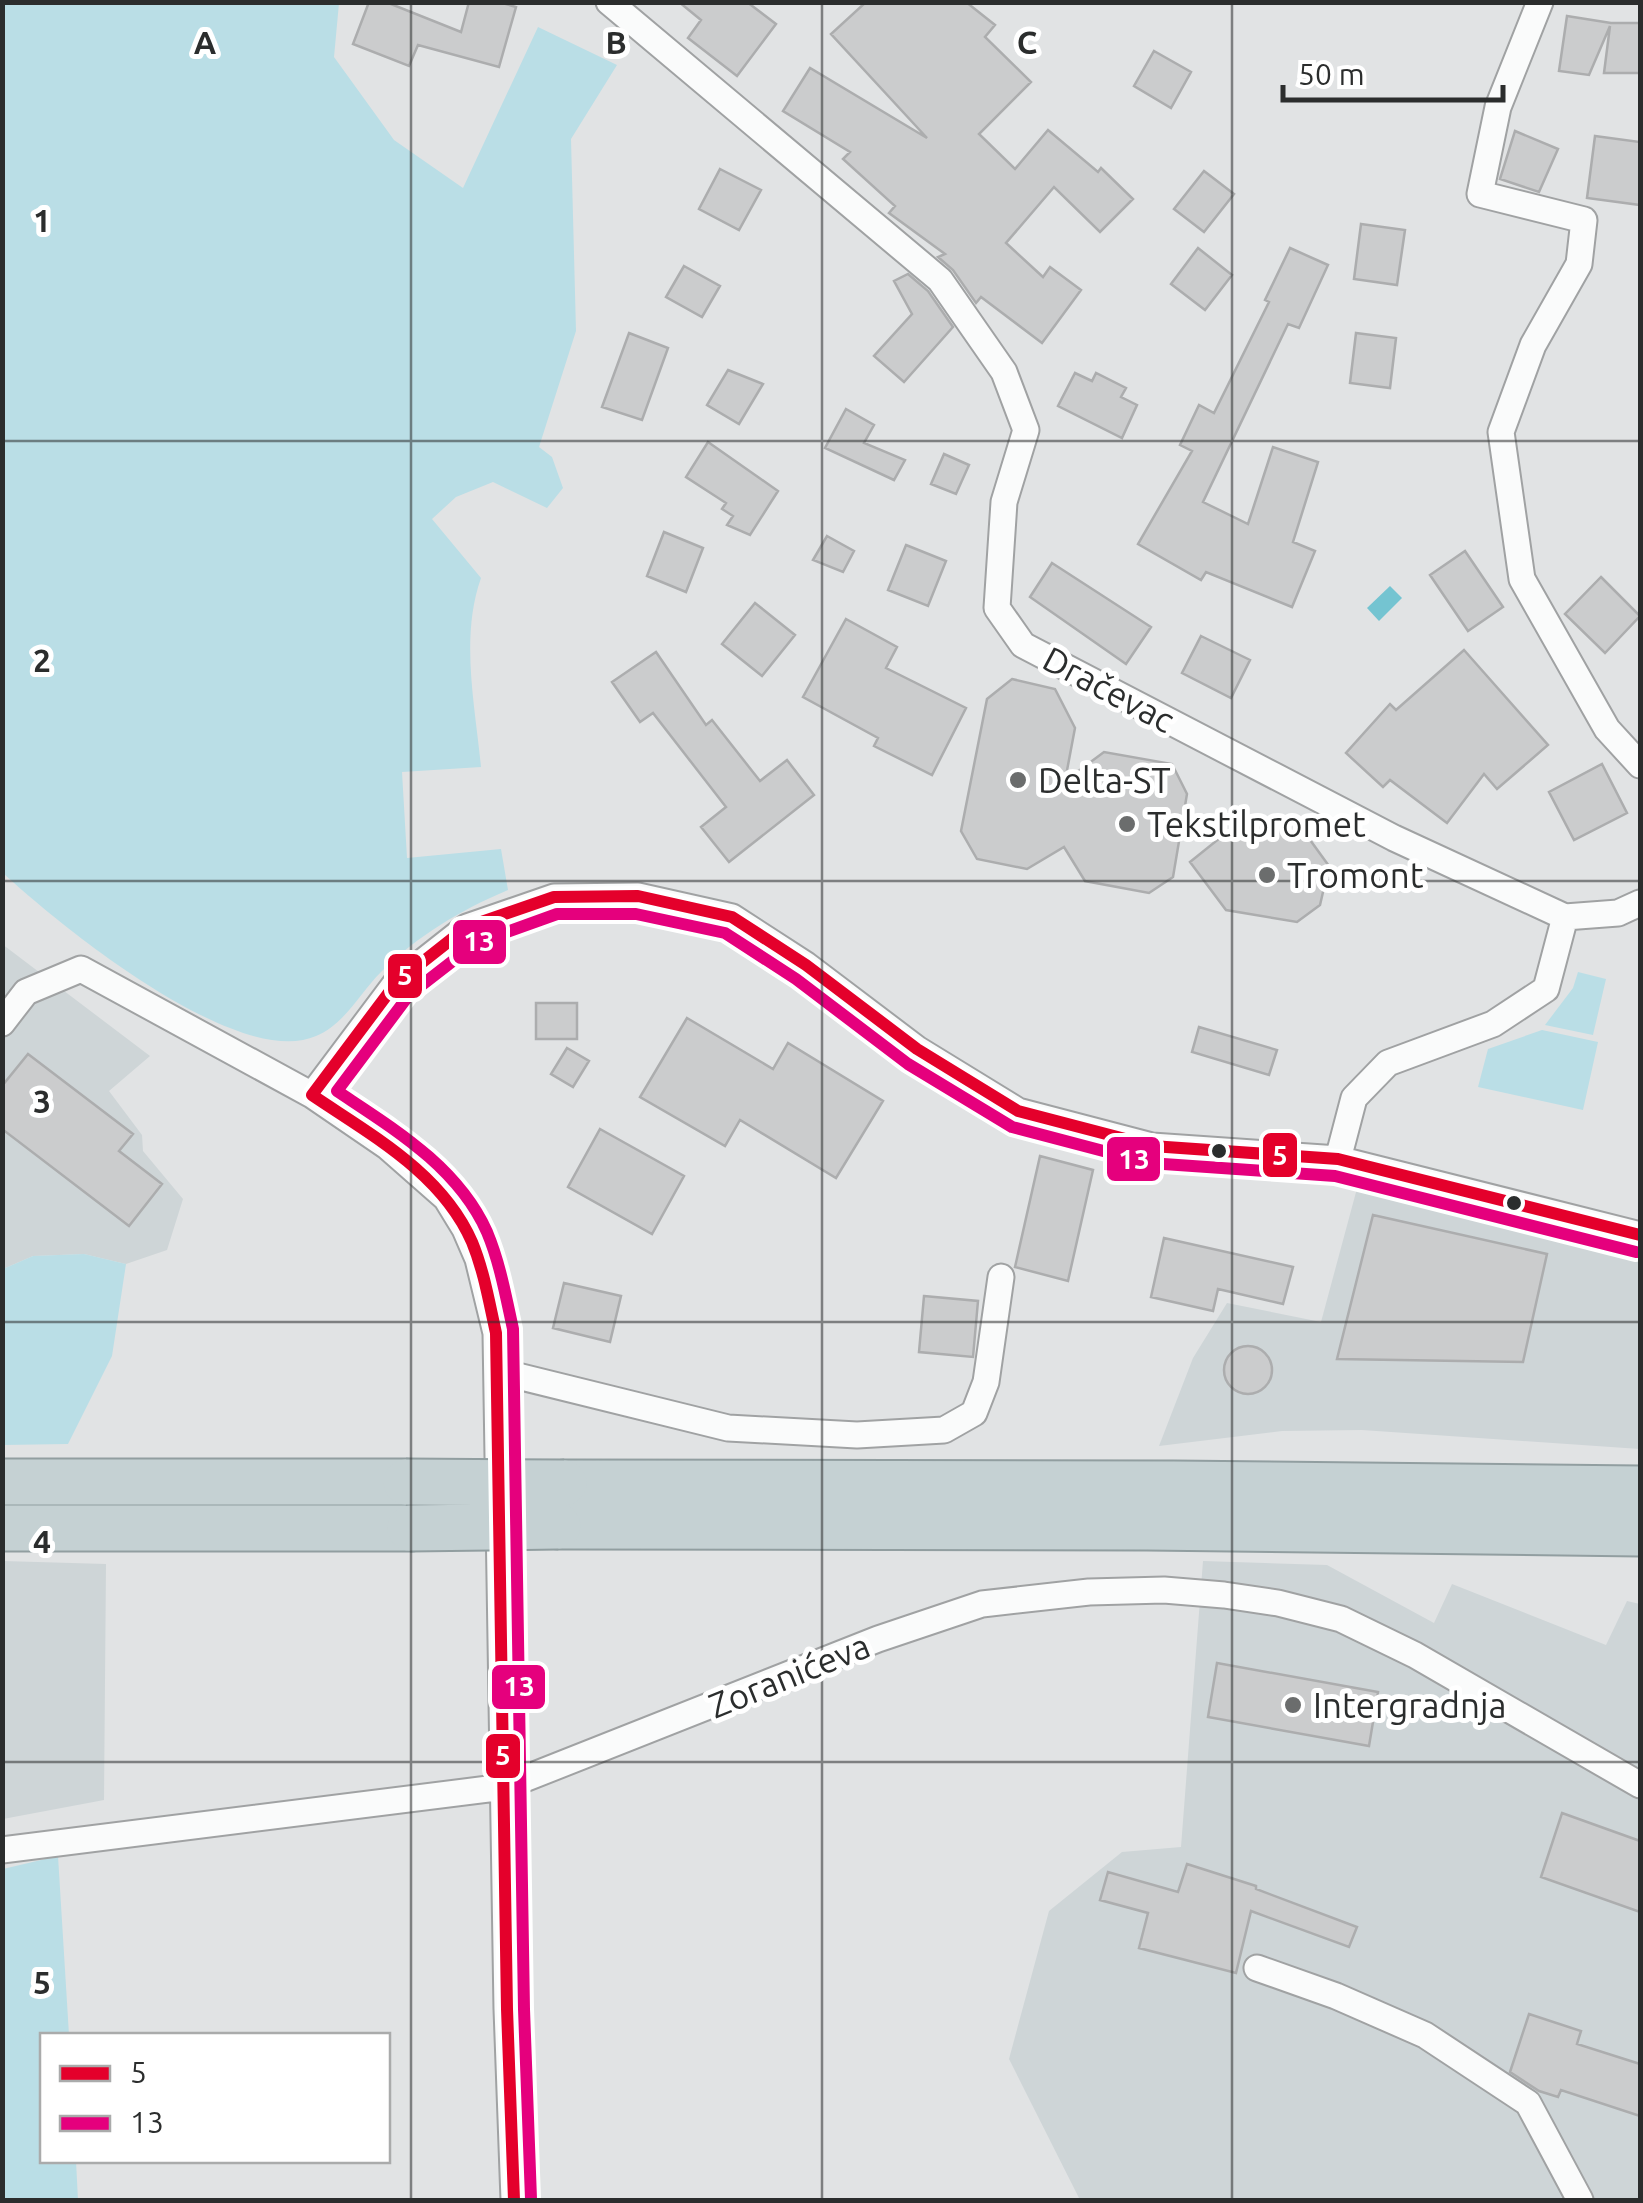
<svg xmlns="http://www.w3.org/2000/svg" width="1643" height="2203" font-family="Ubuntu,sans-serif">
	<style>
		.built { fill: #ced5d7 }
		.green { fill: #badee6 }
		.water { fill: #74c4d1 }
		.building { fill: #cbcccd; stroke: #acadae; stroke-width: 2.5 }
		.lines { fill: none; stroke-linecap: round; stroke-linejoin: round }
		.street-casing { stroke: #a0a2a3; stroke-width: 29 }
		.highway-casing { stroke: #919ea0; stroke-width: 49 }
		.street { stroke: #fafbfb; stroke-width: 25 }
		.highway { stroke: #c5d1d3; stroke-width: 45 }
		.highway-bridge-casing { stroke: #919ea0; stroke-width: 49; stroke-linecap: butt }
		.highway-bridge { stroke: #c5d1d3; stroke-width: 45 }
		.bus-1-casing { stroke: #fff; stroke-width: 20 }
		.bus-2-casing { stroke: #fff; stroke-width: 20 }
		.bus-1 { stroke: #e4002b; stroke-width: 12 }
		.bus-2 { stroke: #e5007d; stroke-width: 12 }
		.grid { fill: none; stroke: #2b2d2d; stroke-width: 2.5; stroke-opacity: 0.55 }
		.poi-dot { fill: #6b6d6d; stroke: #fff; stroke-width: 4 }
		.bus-dot { fill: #2b2d2d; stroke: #fff; stroke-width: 4 }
		.labels { text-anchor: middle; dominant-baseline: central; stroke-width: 10; stroke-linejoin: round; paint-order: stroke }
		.street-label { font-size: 35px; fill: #2b2d2d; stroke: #fff }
		.poi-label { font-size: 35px; fill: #2b2d2d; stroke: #fff; text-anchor: start }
		.grid-label { font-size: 32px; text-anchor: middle; font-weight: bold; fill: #2b2d2d; stroke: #fff; stroke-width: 10; stroke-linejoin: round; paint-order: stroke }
		.line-badge { stroke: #fff; stroke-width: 4 }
		.badge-label { font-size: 28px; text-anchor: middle; font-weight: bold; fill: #fff }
	</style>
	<rect width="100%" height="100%" fill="#e1e3e4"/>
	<path class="built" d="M 2,944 L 150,1056 L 109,1091 L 142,1135 L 143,1151 L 183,1199 L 167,1250 L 126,1264 L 84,1254 L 33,1256 L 3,1269 Z
		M 1359,1181 L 1626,1249 L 1640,1255 L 1640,1449 L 1362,1430 L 1282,1431 L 1159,1446 L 1193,1358 L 1227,1303 L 1321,1322 Z
		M 3,1561 L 106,1564 L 104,1800 L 3,1819 Z
		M 1203,1561 L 1327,1565 L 1434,1623 L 1452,1584 L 1606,1645 L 1627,1601 L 1640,1604 L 1640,2200 L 1080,2200 L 1009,2059 L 1049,1911 L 1122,1852 L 1181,1847 Z"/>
	<path class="green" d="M 2,3 L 339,3 L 334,57 L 394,140 L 463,188 L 538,27 L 617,65 L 571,139 L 576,331 L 539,447 L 552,457 L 563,488 L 547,508 L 493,482 L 456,497 L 432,519 L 481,578 C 460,637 475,705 481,767 L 402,772 L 407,858 L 501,849 L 508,890 C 459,911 420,934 381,972 C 360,993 345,1024 316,1036 C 238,1071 58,924 3,873 Z
		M 1578,972 L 1606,979 L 1593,1035 L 1545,1025 L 1573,988 Z
		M 1542,1030 L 1598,1042 L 1583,1110 L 1478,1087 L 1488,1049 Z
		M 84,1254 L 126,1264 L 112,1356 L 68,1444 L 3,1445 L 3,1269 L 33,1256 Z
		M 58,1856 L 69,2035 L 42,2036 L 42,2160 L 76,2161 L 78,2200 L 3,2200 L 3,1869 Z"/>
	<path class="water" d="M 1390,586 L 1402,598 L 1379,621 L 1367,608 Z"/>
	<path class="building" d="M 369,2 L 386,2 L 461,32 L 469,2 L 499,2 L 516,7 L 499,67 L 418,45 L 409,66 L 353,44 Z
		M 679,2 L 747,2 L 776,24 L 737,76 L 688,38 L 701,20 Z
		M 866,2 L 966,2 L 995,25 L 985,37 L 1031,82 L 979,134 L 1015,169 L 1048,130 L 1098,172 L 1101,168 L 1133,199 L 1100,232 L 1054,187 L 1006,243 L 1043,277 L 1050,267 L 1081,290 L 1042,343 L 981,297 L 976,303 L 953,270 L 938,257 L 945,254 L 889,213 L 895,206 L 843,159 L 850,152 L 783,111 L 810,68 L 927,138 L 831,34 Z
		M 1567,16 L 1611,23 L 1640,23 L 1640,73 L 1604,73 L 1610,26 L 1589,75 L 1559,71 Z
		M 1154,51 L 1191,72 L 1171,108 L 1134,86 Z
		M 1515,131 L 1558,149 L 1539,192 L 1500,179 Z
		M 1595,136 L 1640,142 L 1640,205 L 1587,198 Z
		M 720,169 L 761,190 L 739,230 L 699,209 Z
		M 1204,171 L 1234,194 L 1204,232 L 1174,209 Z
		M 1361,224 L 1405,230 L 1397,285 L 1354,279 Z
		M 1198,248 L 1232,275 L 1205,310 L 1171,284 Z
		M 1290,248 L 1328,265 L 1299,328 L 1288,324 L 1203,502 L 1248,524 L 1273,447 L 1318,462 L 1293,542 L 1315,551 L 1292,607 L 1206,572 L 1201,580 L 1138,544 L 1192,451 L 1180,445 L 1199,405 L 1214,413 L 1269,302 L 1265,300 Z
		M 684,266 L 720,286 L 702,317 L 666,297 Z
		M 908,274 L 928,291 L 953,327 L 904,382 L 874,356 L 912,314 L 894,281 Z
		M 629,333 L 668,348 L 642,420 L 602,407 Z
		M 1356,333 L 1396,338 L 1390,388 L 1350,383 Z
		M 728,370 L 763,384 L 739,424 L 707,405 Z
		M 1075,373 L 1092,381 L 1096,373 L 1126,388 L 1121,397 L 1137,405 L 1122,438 L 1058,406 Z
		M 846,409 L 874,425 L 864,443 L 905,460 L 894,480 L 825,448 Z
		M 708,442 L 778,491 L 750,535 L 727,525 L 733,516 L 722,509 L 726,503 L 686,477 Z
		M 944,454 L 969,465 L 956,494 L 931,484 Z
		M 664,532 L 703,548 L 686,592 L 647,576 Z
		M 827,536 L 854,551 L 843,572 L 813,560 Z
		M 906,545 L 946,561 L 928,606 L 888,590 Z
		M 1465,551 L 1503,607 L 1468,631 L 1430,575 Z
		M 1052,563 L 1151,627 L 1126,664 L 1030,597 Z
		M 1601,577 L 1640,616 L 1605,653 L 1565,614 Z
		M 755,603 L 795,635 L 762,676 L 722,644 Z
		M 846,619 L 897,647 L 886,668 L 966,708 L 932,775 L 874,746 L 878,738 L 803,697 Z
		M 1201,636 L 1250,660 L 1231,698 L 1182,673 Z
		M 1464,650 L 1548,745 L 1497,789 L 1484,774 L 1447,823 L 1390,780 L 1383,787 L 1346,753 L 1390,704 L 1396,710 Z
		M 656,652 L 706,725 L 712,720 L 760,781 L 787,760 L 814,795 L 729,862 L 701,827 L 726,807 L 653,713 L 640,722 L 612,682 Z
		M 1012,679 L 1055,689 L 1075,728 L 1065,781 L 1104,752 L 1172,764 L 1187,794 L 1173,877 L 1149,893 L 1085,881 L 1064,847 L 1027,869 L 977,859 L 961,831 L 987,699 Z
		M 1602,764 L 1627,813 L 1574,840 L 1549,792 Z
		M 1241,821 L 1305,833 L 1329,866 L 1320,905 L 1297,922 L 1226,910 L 1190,862 Z
		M 536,1003 L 577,1003 L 577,1039 L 536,1039 Z
		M 687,1018 L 773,1069 L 788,1043 L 883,1101 L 836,1178 L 740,1120 L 725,1146 L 640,1097 Z
		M 1199,1027 L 1277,1050 L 1269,1075 L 1192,1052 Z
		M 567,1048 L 589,1061 L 573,1087 L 551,1074 Z
		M 28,1054 L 133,1134 L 119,1151 L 162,1184 L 129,1226 L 2,1129 L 2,1086 Z
		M 600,1129 L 684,1176 L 652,1234 L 568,1187 Z
		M 1040,1156 L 1093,1170 L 1068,1281 L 1015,1267 Z
		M 1373,1215 L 1547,1254 L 1523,1362 L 1337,1359 Z
		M 1164,1238 L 1293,1267 L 1283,1304 L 1218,1289 L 1213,1311 L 1151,1297 Z
		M 564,1283 L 621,1296 L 610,1342 L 553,1328 Z
		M 924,1296 L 978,1301 L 973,1357 L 919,1352 Z
		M1224 1370a24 24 0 1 1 48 0a24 24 0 1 1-48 0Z
		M 1217,1663 L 1378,1692 L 1369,1746 L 1208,1717 Z
		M 1562,1813 L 1640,1841 L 1640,1912 L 1541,1877 Z
		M 1187,1864 L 1256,1886 L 1256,1889 L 1357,1927 L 1349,1947 L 1251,1911 L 1236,1973 L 1139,1948 L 1148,1913 L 1100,1900 L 1108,1872 L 1178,1892 Z
		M 1529,2014 L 1581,2031 L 1577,2044 L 1640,2064 L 1640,2116 L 1561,2090 L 1558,2097 L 1539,2091 L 1510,2072 Z"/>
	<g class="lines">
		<g class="street-casing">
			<path id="street" d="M 609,2 L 940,280 L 1004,372 L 1026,430 L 1004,502 L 997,608 L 1023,645 L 1394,838 L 1565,917 L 1546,989 L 1493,1024 L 1388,1063 L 1354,1098 L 1338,1159
				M 1540,2 L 1498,107 L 1480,194 L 1584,220 L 1579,264 L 1533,345 L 1501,432 L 1522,579 L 1607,729 L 1640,765
				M 1565,917 L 1618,913 L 1640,903
				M 2,1023 L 26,992 L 81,969 L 312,1095 L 388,1147 L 446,1198 L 465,1229 L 478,1259 L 496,1333 L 507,2009 L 514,2200
				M 312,1095 L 396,983 L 467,927 L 554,897 L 638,896 L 732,917 L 806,965 L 917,1049 L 1018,1111 L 1152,1146 L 1338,1159 L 1640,1235
				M 497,1371 L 728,1428 L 857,1435 L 944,1430 L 974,1413 L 986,1382 L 1001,1277
				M 2,1850 L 504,1787 L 878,1639 L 982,1604 L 1089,1592 L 1164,1590 L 1224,1595 L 1278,1603 L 1341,1619 L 1415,1655 L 1640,1785
				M 1257,1968 L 1336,1996 L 1425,2035 L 1528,2103 L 1580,2200"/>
		</g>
		<g class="highway-casing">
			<path id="highway" d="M 2,1482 L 406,1482
				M 564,1483 L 1174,1484 L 1640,1489
				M 558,1526 L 1147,1527 L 1640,1533
				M 2,1528 L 410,1528"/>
		</g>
		<use href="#street" class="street"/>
		<use href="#highway" class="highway"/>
		<g class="highway-bridge-casing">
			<path id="highway-bridge" d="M 406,1482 L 564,1483
				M 410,1528 L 558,1526"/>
		</g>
		<use href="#highway-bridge" class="highway-bridge"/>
		<g class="bus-1-casing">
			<path id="bus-1" d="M 514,2200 L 507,2009 L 496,1333 C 489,1302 484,1271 472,1242 C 442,1173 371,1135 312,1095 L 396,983 L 467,927 L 554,897 L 638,896 L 732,917 L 806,965 L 917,1049 L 1018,1111 L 1152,1146 L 1338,1159 L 1640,1235"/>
		</g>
		<g class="bus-2-casing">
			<path id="bus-2" d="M 531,2199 L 524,2009 L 513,1329 C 506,1297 500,1263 487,1232 C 458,1167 394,1129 337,1091 L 409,995 L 476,943 L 557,914 L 636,914 L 725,933 L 796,979 L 908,1064 L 1012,1127 L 1149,1163 L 1335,1176 L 1636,1252"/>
		</g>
		<use href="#bus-1" class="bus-1"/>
		<use href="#bus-2" class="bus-2"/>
	</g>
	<path class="grid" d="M 411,2 L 411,2200M 822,2 L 822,2200M 1232,2 L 1232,2200M 2,441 L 1640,441M 2,881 L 1640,881M 2,1322 L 1640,1322M 2,1762 L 1640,1762"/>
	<g class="poi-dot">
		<circle cx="1018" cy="780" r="10"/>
		<circle cx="1127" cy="824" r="10"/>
		<circle cx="1267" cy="875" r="10"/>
		<circle cx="1293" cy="1705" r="10"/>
	</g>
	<g class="bus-dot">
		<circle cx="1219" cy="1151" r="9"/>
		<circle cx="1514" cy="1203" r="9"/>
	</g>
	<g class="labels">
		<g class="street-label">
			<text transform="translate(1109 689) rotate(28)">Dračevac</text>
			<text transform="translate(789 1675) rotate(-22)">Zoranićeva</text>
		</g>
		<g class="poi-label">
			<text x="1038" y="780">Delta-ST</text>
			<text x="1147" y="824">Tekstilpromet</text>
			<text x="1287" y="875">Tromont</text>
			<text x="1313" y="1705">Intergradnja</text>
		</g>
	</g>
	<g class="grid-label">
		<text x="205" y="54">A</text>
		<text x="616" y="54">B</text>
		<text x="1027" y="54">C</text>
		<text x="42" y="232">1</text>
		<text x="42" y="672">2</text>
		<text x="42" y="1113">3</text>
		<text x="42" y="1553">4</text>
		<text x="42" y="1994">5</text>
	</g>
	<g class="line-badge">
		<rect x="451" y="918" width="57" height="48" rx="10" fill="#e5007d"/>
		<rect x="386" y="952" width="38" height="48" rx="10" fill="#e4002b"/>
		<rect x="1261" y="1131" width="38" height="48" rx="10" fill="#e4002b"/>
		<rect x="1105" y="1135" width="57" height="48" rx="10" fill="#e5007d"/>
		<rect x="490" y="1663" width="57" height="48" rx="10" fill="#e5007d"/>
		<rect x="484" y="1732" width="38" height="48" rx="10" fill="#e4002b"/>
	</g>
	<g class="badge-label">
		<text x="479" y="951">13</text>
		<text x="405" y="985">5</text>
		<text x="1280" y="1165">5</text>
		<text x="1134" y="1169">13</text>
		<text x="519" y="1696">13</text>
		<text x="503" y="1765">5</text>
	</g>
	<rect width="1643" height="2203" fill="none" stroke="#2b2d2d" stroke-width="10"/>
	<rect x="40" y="2033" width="350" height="130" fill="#ffffff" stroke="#aaabab" stroke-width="2.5"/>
	<rect x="60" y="2066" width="50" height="15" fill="#e4002b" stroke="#aaabab" stroke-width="2.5"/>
	<text x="130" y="2083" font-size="30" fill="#2b2d2d">5</text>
	<rect x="60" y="2116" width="50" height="15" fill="#e5007d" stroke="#aaabab" stroke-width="2.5"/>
	<text x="130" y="2133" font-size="30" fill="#2b2d2d">13</text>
	<path d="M1283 85v15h220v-15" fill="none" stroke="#2b2d2d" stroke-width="5"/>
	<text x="1298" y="85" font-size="30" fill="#2b2d2d" stroke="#ffffff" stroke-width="8" paint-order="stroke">50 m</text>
</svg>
